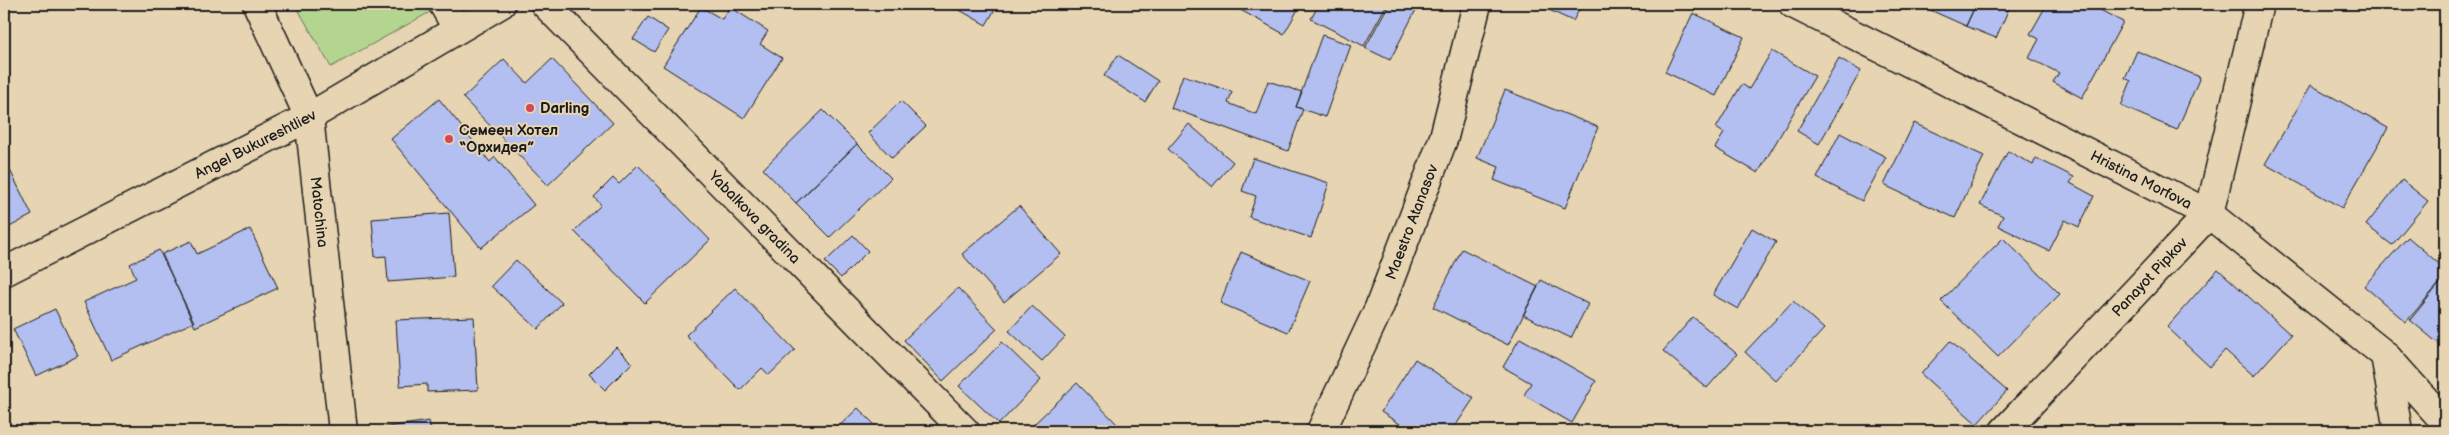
<svg xmlns="http://www.w3.org/2000/svg" width="2449" height="435" font-family="'Balsamiq Sans',sans-serif">
	<style>
		.green { fill: #b4d58f; stroke: #687856 }
		.building { fill: #b2bff0; stroke: #1c1c1c }
		.lines { fill: none; stroke-linecap: round; stroke-linejoin: round }
		.minor-casing { stroke: #1c1c1c; stroke-width: 31 }
		.minor { stroke: #e7d4b2; stroke-width: 28 }
		.poi-dot { fill: #d1495b; stroke: #e7d4b2; stroke-width: 2 }
		.labels { text-anchor: middle; dominant-baseline: central; stroke-width: 4; stroke-linejoin: round; paint-order: stroke }
		.poi-label { font-size: 15px; font-weight: bold; fill: #1c1c1c; stroke: #e7d4b2; text-anchor: start }
		.street-label { font-size: 15px; fill: #1c1c1c; stroke: #e7d4b2 }
	</style>
	<rect width="100%" height="100%" fill="#e7d4b2"/>
	<filter id="ink" filterUnits="userSpaceOnUse"><feTurbulence type="fractalNoise" baseFrequency=".02" numOctaves="2"/><feDisplacementMap in="SourceGraphic" scale="10" xChannelSelector="R" yChannelSelector="G"/><feConvolveMatrix kernelMatrix="1 2 1 2 8 2 1 2 1" color-interpolation-filters="sRGB"/></filter>
	<g filter="url(#ink)">
		<path class="green" d="M 295,4 L 437,4 L 439,7 L 331,67 Z"/>
		<path class="building" d="M 949,4 L 998,4 L 986,25 Z
			M 1237,4 L 1301,4 L 1284,34 L 1235,7 Z
			M 1319,4 L 1387,4 L 1364,46 L 1311,19 Z
			M 1389,4 L 1419,4 L 1390,60 L 1365,48 Z
			M 1536,4 L 1582,4 L 1573,21 Z
			M 1930,4 L 1976,4 L 1966,26 L 1928,9 Z
			M 1976,4 L 2011,4 L 1996,38 L 1966,26 Z
			M 2047,4 L 2089,4 L 2123,22 L 2082,98 L 2053,82 L 2059,73 L 2029,58 L 2039,39 L 2030,34 Z
			M 2415,4 L 2429,4 L 2426,9 Z
			M 701,7 L 722,19 L 730,7 L 768,31 L 760,44 L 782,58 L 744,118 L 663,66 Z
			M 1693,13 L 1744,37 L 1716,96 L 1665,72 Z
			M 648,17 L 668,30 L 654,52 L 633,39 Z
			M 1322,35 L 1351,45 L 1325,117 L 1296,107 Z
			M 1772,51 L 1815,76 L 1758,173 L 1715,148 L 1724,133 L 1716,128 L 1742,84 L 1749,89 Z
			M 2137,51 L 2200,77 L 2177,130 L 2121,106 L 2131,81 L 2125,78 Z
			M 1118,55 L 1158,81 L 1145,102 L 1104,76 Z
			M 1839,58 L 1861,71 L 1819,144 L 1797,131 Z
			M 504,59 L 527,83 L 552,59 L 613,123 L 548,185 L 463,98 Z
			M 1183,75 L 1232,92 L 1228,103 L 1256,114 L 1268,81 L 1302,92 L 1296,107 L 1303,109 L 1288,151 L 1171,108 Z
			M 2311,85 L 2388,128 L 2342,208 L 2265,164 Z
			M 1505,90 L 1598,127 L 1565,208 L 1494,180 L 1499,167 L 1477,158 Z
			M 439,99 L 490,162 L 495,157 L 534,205 L 481,248 L 391,139 Z
			M 901,101 L 926,126 L 892,158 L 868,133 Z
			M 823,110 L 857,144 L 796,203 L 763,169 Z
			M 1914,123 L 1984,156 L 1955,218 L 1884,185 Z
			M 1189,124 L 1233,162 L 1212,187 L 1168,149 Z
			M 1840,133 L 1886,157 L 1862,201 L 1817,178 Z
			M 857,144 L 891,178 L 830,237 L 796,203 Z
			M 2008,151 L 2033,165 L 2036,158 L 2074,177 L 2070,183 L 2094,196 L 2079,227 L 2065,220 L 2049,251 L 1998,226 L 2003,216 L 1980,205 Z
			M 4,158 L 32,215 L 4,230 Z
			M 1253,158 L 1329,183 L 1311,238 L 1249,217 L 1256,196 L 1242,191 Z
			M 638,165 L 710,240 L 645,303 L 574,231 L 601,205 L 594,197 L 613,178 L 619,184 Z
			M 2402,180 L 2428,201 L 2392,245 L 2366,225 Z
			M 1019,206 L 1061,254 L 1004,302 L 962,254 Z
			M 449,213 L 454,277 L 388,282 L 386,256 L 375,257 L 372,219 Z
			M 1752,228 L 1776,242 L 1738,309 L 1713,295 Z
			M 250,229 L 278,288 L 195,327 L 162,254 L 191,241 L 197,254 Z
			M 853,235 L 868,251 L 841,278 L 825,262 Z
			M 2408,237 L 2445,269 L 2445,277 L 2406,322 L 2364,286 Z
			M 2003,238 L 2060,294 L 1998,357 L 1941,301 Z
			M 1462,249 L 1538,287 L 1508,345 L 1433,307 Z
			M 159,250 L 194,322 L 111,360 L 84,302 L 136,278 L 130,264 Z
			M 1241,252 L 1310,281 L 1288,332 L 1220,303 Z
			M 516,260 L 562,303 L 538,329 L 491,286 Z
			M 2218,269 L 2291,335 L 2254,376 L 2225,350 L 2210,367 L 2167,327 Z
			M 2445,277 L 2445,349 L 2410,320 Z
			M 1541,280 L 1588,304 L 1571,338 L 1523,315 Z
			M 735,288 L 795,350 L 769,375 L 762,368 L 740,390 L 686,335 Z
			M 958,288 L 997,329 L 943,381 L 904,340 Z
			M 1793,301 L 1824,329 L 1776,381 L 1745,352 Z
			M 1032,306 L 1065,337 L 1042,361 L 1009,331 Z
			M 55,309 L 78,356 L 36,376 L 13,329 Z
			M 474,317 L 478,390 L 427,392 L 427,384 L 400,386 L 396,320 Z
			M 1693,317 L 1737,354 L 1707,388 L 1663,351 Z
			M 1520,338 L 1596,381 L 1572,423 L 1524,395 L 1531,383 L 1503,367 Z
			M 1950,341 L 2007,391 L 1977,424 L 1921,374 Z
			M 1002,342 L 1041,380 L 999,424 L 959,386 Z
			M 616,347 L 632,363 L 605,390 L 589,374 Z
			M 1415,359 L 1474,398 L 1452,431 L 1411,431 L 1381,412 Z
			M 1077,383 L 1118,425 L 1111,431 L 1042,431 L 1034,424 Z
			M 858,408 L 881,431 L 834,431 Z
			M 429,421 L 431,431 L 375,431 L 374,429 Z
			M 287,425 L 288,431 L 217,431 L 217,429 Z"/>
		<g class="lines">
			<g class="minor-casing">
				<g id="minor">
					<path id="s1" d="M 257,4 L 309,117 L 343,431"/>
					<path d="M 443,4 L 457,28"/>
					<path id="s2" d="M 545,4 L 965,431"/>
					<path id="s3" d="M 1793,4 L 2209,214 L 2385,355 L 2445,422"/>
					<path id="s4" d="M 4,272 L 309,117 L 501,4"/>
					<path d="M 2385,355 L 2398,431"/>
					<path id="s5" d="M 1321,431 L 1379,308 L 1444,137 L 1477,4"/>
					<path id="s6" d="M 2004,431 L 2209,214 L 2259,4"/>
				</g>
			</g>
			<use href="#minor" class="minor"/>
		</g>
	</g>
	<g class="poi-dot">
		<circle cx="530" cy="108" r="5"/>
		<circle cx="449" cy="139" r="5"/>
	</g>
	<g class="labels">
		<g class="poi-label">
			<text x="540" y="108">Darling</text>
			<text x="459" y="130">Семеен Хотел<tspan x="459" dy="17">“Орхидея”</tspan></text>
		</g>
		<g class="street-label">
			<text stroke="none"><textPath href="#s4" startOffset="282">Angel Bukureshtliev</textPath></text>
			<text stroke="none"><textPath href="#s3" startOffset="390">Hristina Morfova</textPath></text>
			<text stroke="none"><textPath href="#s1" startOffset="220">Matochina</textPath></text>
			<text stroke="none"><textPath href="#s2" startOffset="299">Yabalkova gradina</textPath></text>
			<text stroke="none"><textPath href="#s5" startOffset="228">Maestro Atanasov</textPath></text>
			<text stroke="none"><textPath href="#s6" startOffset="212">Panayot Pipkov</textPath></text>
		</g>
	</g>
	<rect width="2449" height="435" fill="none" stroke="#e7d4b2" stroke-width="20"/>
	<rect x="10" y="10" width="2429" height="415" fill="none" stroke="#1c1c1c" stroke-width="2" filter="url(#ink)"/>
</svg>
